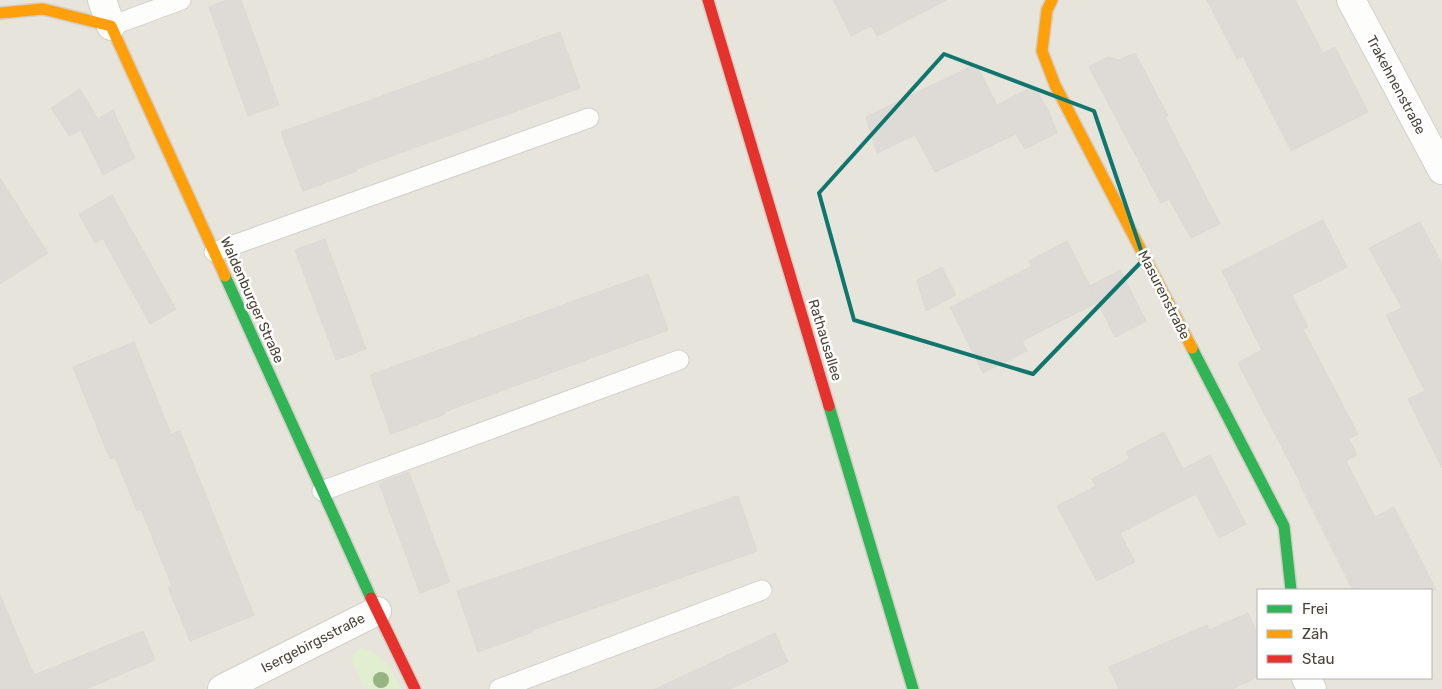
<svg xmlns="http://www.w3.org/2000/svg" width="1442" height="689" font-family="Rubik,sans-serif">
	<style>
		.residential { fill: #e7e4dc; fill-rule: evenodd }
		.green { fill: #e1eecf }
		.building { fill: #dedbd6; stroke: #dcd9d4 }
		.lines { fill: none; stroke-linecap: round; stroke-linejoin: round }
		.lane-casing { stroke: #d2d0cb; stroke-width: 21 }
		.street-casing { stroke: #d2d0cb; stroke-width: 30 }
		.fast-casing { stroke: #d3cfc5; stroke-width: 14 }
		.slow-casing { stroke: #d3cfc5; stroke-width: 14 }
		.jam-casing { stroke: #d3cfc5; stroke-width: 14 }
		.lane { stroke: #fdfdfc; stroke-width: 19 }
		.street { stroke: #fdfdfc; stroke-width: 28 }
		.fast { stroke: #30b455; stroke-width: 11 }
		.slow { stroke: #ff9f0a; stroke-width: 11 }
		.jam { stroke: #e5322d; stroke-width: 11 }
		.tree { fill: #96b382 }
		.marked { fill: none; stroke: #0f766e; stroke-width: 4; stroke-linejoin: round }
		.labels { text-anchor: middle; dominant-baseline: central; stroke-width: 5; stroke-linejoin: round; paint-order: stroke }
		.street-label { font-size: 14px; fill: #4b4439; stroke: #fff }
	</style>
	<rect width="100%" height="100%" fill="#f4f2ee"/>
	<path class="residential" d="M 0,0 L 1442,0 L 1442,689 L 0,689 ZM 1258,590 L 1431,590 L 1431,678 L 1258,678 Z"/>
	<path class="green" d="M 360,648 C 386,656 390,667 402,689 L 365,689 L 352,662 L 353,655 Z"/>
	<path class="building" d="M 227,0 L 241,0 L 279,105 L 248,116 L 209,7 Z
		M 833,0 L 947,0 L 877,36 L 871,26 L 851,36 Z
		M 1207,0 L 1295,0 L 1323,53 L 1335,47 L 1368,112 L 1291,151 L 1243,56 L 1237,59 Z
		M 560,32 L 580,88 L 356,169 L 357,171 L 303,191 L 281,132 Z
		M 1135,53 L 1168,116 L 1165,117 L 1220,224 L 1191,238 L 1169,199 L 1161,203 L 1089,67 L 1108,57 L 1119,60 Z
		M 976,64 L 997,105 L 1034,86 L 1049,112 L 1057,133 L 1025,149 L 1016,134 L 935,172 L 915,135 L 877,153 L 866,117 Z
		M 80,89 L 98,119 L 113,110 L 135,158 L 103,175 L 81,130 L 69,136 L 51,108 Z
		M 0,178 L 48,253 L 0,284 Z
		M 112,195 L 176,309 L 150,324 L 103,239 L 95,243 L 79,214 Z
		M 1323,220 L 1347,267 L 1292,295 L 1308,327 L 1303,329 L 1358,434 L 1349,439 L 1357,455 L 1346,461 L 1375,517 L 1394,507 L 1436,590 L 1353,590 L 1300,484 L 1301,484 L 1238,363 L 1262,350 L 1222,271 Z
		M 1420,222 L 1442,264 L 1442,468 L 1408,399 L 1425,391 L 1386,315 L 1402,308 L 1369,248 Z
		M 325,239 L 366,349 L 336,360 L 295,250 Z
		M 1067,241 L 1098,302 L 1022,341 L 1027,351 L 983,373 L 950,307 L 1032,266 L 1029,261 Z
		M 942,267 L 956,295 L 926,311 L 917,280 Z
		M 1120,270 L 1146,321 L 1115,337 L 1090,286 Z
		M 648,274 L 668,330 L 444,412 L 445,414 L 391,434 L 370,375 Z
		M 134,342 L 171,434 L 180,431 L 254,615 L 190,641 L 168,587 L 172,586 L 141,509 L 137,511 L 115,457 L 110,459 L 73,367 Z
		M 1164,432 L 1183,469 L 1210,455 L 1246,524 L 1219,538 L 1196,494 L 1120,533 L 1135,562 L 1097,581 L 1057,506 L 1096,486 L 1092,479 L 1130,459 L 1126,452 Z
		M 409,472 L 450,582 L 420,593 L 379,483 Z
		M 738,496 L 757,551 L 532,630 L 533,632 L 478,652 L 457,591 Z
		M 0,595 L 34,675 L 143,631 L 155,660 L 86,689 L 0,689 Z
		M 1248,613 L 1258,636 L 1258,677 L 1232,689 L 1119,689 L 1109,667 L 1207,625 L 1209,630 Z
		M 775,633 L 788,662 L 730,689 L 655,689 Z"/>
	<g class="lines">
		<g class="lane-casing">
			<path id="lane" d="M 111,26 L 181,0
				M 214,252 L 589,118
				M 322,491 L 679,360
				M 499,689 L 762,590"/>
		</g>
		<g class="street-casing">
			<path id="street" d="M 102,0 L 111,26
				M 1351,0 L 1442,170
				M 1306,678 L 1312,689
				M 222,689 L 377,611"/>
		</g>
		<g class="fast-casing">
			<path id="fast" d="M 225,276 L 371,598
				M 1192,348 L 1284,526 L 1291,590
				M 829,406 L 913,689"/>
		</g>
		<g class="slow-casing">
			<path id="slow" d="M 1052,0 L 1047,10 L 1042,51 L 1055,85 L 1192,348
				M 0,13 L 43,9 L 111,26 L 225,276"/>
		</g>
		<g class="jam-casing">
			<path id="jam" d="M 708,0 L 829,406
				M 371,598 L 415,689"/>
		</g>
		<use href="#lane" class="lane"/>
		<use href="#street" class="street"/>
		<use href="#fast" class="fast"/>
		<use href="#slow" class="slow"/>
		<use href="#jam" class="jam"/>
	</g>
	<circle class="tree" cx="381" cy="680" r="8"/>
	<path class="marked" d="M 944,54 L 1094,111 L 1144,259 L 1033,374 L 854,320 L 819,193 Z"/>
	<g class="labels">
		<g class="street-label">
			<text transform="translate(1396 85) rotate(62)">Trakehnenstraße</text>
			<text transform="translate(1164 295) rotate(63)">Masurenstraße</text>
			<text transform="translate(252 300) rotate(66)">Waldenburger Straße</text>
			<text transform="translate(825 340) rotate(73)">Rathausallee</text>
			<text transform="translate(313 643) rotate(-27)">Isergebirgsstraße</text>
		</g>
	</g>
	<rect x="1257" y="589" width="175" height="90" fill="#ffffff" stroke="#b7b4b0"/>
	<rect x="1267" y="605" width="25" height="8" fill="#30b455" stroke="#b7b4b0"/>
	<text x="1302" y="614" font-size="15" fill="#4b4439">Frei</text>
	<rect x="1267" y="630" width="25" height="8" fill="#ff9f0a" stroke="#b7b4b0"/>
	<text x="1302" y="639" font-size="15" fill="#4b4439">Zäh</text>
	<rect x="1267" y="655" width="25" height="8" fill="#e5322d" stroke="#b7b4b0"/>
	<text x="1302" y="664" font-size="15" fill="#4b4439">Stau</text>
</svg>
